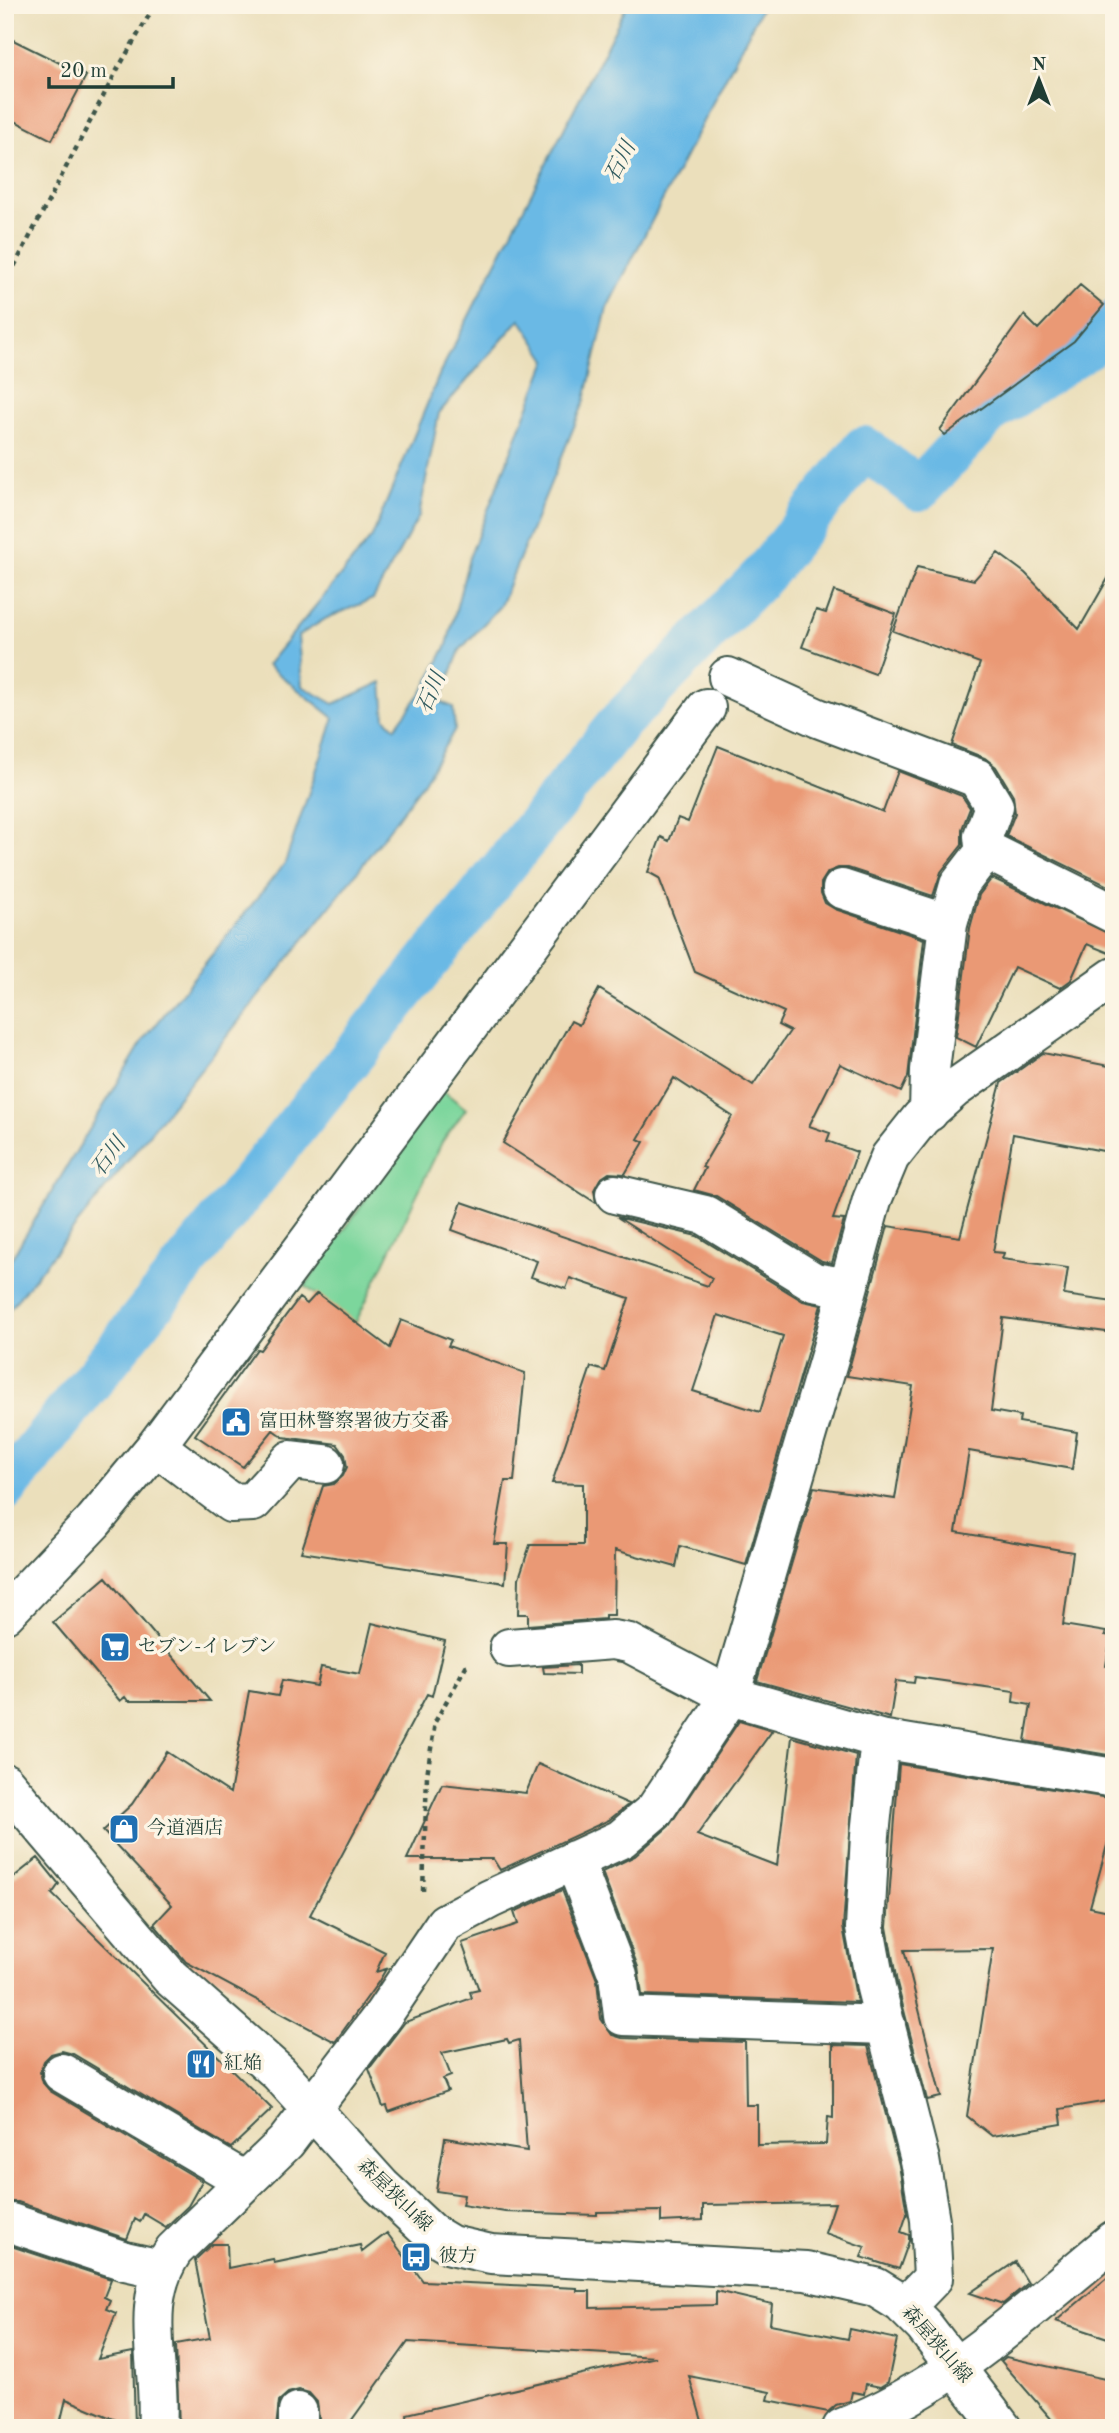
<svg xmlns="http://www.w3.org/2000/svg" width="1119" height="2433" font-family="'Old Standard TT','Noto Serif JP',serif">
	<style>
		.green { fill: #7bd69c; stroke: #4d8a68; stroke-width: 2 }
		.water { fill: #6bb9e5; stroke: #457b8c; stroke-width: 2; fill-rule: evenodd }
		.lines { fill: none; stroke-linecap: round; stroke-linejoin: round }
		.canal { stroke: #6bb9e5; stroke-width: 44 }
		.building { fill: #ea9975; fill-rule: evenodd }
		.minor-casing { stroke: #3e5548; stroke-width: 42 }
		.major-casing { stroke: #3e5548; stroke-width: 42 }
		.path { stroke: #3e5548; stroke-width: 4.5; stroke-dasharray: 5 5; stroke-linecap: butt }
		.minor { stroke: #fff; stroke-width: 38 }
		.major { stroke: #fff; stroke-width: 38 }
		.labels { text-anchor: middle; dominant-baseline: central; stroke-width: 7; stroke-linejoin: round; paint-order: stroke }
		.poi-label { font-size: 19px; fill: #1f3d34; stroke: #fcf5e5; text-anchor: start }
		.street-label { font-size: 19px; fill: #1f3d34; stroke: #fcf5e5 }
		.water-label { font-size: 21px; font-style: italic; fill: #325c60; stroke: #fcf5e5 }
	</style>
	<rect width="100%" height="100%" fill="#fcf5e5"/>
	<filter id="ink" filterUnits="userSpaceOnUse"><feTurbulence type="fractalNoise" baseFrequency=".0143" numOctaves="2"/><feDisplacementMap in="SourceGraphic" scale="14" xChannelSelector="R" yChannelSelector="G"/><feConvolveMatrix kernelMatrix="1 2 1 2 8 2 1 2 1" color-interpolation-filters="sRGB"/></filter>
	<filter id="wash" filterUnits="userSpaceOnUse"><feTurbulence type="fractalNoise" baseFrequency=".00686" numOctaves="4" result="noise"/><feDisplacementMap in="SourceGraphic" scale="28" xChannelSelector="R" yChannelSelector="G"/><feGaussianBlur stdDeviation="1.57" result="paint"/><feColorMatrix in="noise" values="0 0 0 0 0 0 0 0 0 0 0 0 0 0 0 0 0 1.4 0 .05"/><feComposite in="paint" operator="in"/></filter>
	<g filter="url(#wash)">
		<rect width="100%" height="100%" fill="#ebdfbb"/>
		<path class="green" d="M 442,1090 L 466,1109 L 442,1142 L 355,1324 L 305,1286 Z"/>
		<path class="water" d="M 627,5 L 763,5 L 607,308 L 585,400 L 500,606 L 460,650 L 440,702 L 453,707 L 455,729 L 423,783 L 352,879 L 5,1315 L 5,1269 L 143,1041 L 285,863 L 334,718 L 267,665 L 372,537 L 440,373 ZM 520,319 L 547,360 L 469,558 L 447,645 L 426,686 L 395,728 L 385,718 L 382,682 L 334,704 L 302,686 L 298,636 L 327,618 L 373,599 L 419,516 L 439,413 Z"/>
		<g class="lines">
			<path class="canal" d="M 5,1489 L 619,723 L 765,573 L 864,448 L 919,489 L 990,412 L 1092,344 L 1114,322"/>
		</g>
		<g id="blocks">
			<path class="building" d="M 5,36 L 86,76 L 52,140 L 5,116 Z
				M 1080,285 L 1104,305 L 1074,341 L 945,435 L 940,430 L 1024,315 L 1038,329 Z
				M 998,553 L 1025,573 L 1079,629 L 1114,568 L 1114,889 L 1006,836 L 1015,813 L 1013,795 L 996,767 L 985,758 L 952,745 L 980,663 L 893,631 L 917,567 L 974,580 Z
				M 834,591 L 896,614 L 875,674 L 802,647 L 816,610 L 826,613 Z
				M 718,746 L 883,812 L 898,771 L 962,796 L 970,808 L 962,829 L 962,845 L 941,872 L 933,896 L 848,868 L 838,868 L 828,872 L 821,883 L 821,893 L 825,903 L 835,909 L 924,939 L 908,1077 L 901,1092 L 840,1064 L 809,1126 L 830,1133 L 827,1141 L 857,1152 L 833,1219 L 844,1220 L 832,1263 L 822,1261 L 716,1196 L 694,1190 L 705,1168 L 702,1167 L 732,1116 L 674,1078 L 638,1139 L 644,1142 L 625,1174 L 609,1173 L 600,1179 L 594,1190 L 596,1203 L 503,1143 L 571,1021 L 579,1025 L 599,989 L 753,1085 L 790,1031 L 778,1025 L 784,1012 L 695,972 L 659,878 L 648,872 L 661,837 L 669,841 L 678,818 L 688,822 Z
				M 992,878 L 1114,936 L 1114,955 L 1087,944 L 1071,980 L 1060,988 L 1014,967 L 976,1047 L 956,1037 L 970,928 L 979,895 Z
				M 1043,1053 L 1114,1067 L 1114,1153 L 1013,1134 L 993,1252 L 1004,1253 L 1002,1259 L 1068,1268 L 1064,1295 L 1114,1302 L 1114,1333 L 1003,1318 L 991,1411 L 1020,1416 L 1019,1422 L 1077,1432 L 1072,1469 L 969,1451 L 956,1532 L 1073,1552 L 1063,1625 L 1106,1632 L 1105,1635 L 1111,1636 L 1106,1666 L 1112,1667 L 1106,1709 L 1114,1710 L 1114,1756 L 1025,1741 L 1031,1705 L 1013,1702 L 1014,1691 L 915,1677 L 914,1683 L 896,1681 L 890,1718 L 757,1681 L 814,1487 L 895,1499 L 913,1386 L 847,1376 L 888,1226 L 960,1237 L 1001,1083 Z
				M 462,1202 L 708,1286 L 712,1278 L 617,1217 L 697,1236 L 803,1301 L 821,1305 L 746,1565 L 680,1546 L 676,1567 L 615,1550 L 614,1615 L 605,1615 L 605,1619 L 528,1625 L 528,1614 L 518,1614 L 519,1578 L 530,1545 L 583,1545 L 583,1484 L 552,1483 L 591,1367 L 605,1371 L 629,1298 L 570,1278 L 566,1289 L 531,1277 L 537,1261 L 452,1230 ZM 718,1315 L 783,1336 L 760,1412 L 693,1391 Z
				M 317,1293 L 390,1348 L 401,1320 L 451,1340 L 448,1346 L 525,1373 L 514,1481 L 505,1481 L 494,1544 L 508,1544 L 505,1583 L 301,1552 L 323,1486 L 334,1484 L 343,1476 L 347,1467 L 345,1455 L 337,1444 L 283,1437 L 273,1430 L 243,1467 L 195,1435 L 257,1349 L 260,1350 L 299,1298 L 307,1304 Z
				M 106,1577 L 210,1701 L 128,1701 L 125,1697 L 120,1701 L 53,1622 Z
				M 372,1623 L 445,1641 L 432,1696 L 427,1694 L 310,1915 L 385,1952 L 376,1972 L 386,1969 L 379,1981 L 335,2042 L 186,1962 L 154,1924 L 172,1905 L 103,1831 L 132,1804 L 167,1752 L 230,1793 L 249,1691 L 278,1696 L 282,1680 L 317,1686 L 321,1667 L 360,1674 Z
				M 578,1665 L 578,1674 L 544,1673 L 543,1667 Z
				M 739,1721 L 772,1731 L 697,1835 L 777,1866 L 792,1737 L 856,1755 L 843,1927 L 857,2002 L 642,1995 L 638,1967 L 602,1872 L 635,1856 L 669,1826 Z
				M 538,1764 L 629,1804 L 609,1820 L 500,1870 L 493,1859 L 407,1859 L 442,1784 L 526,1793 Z
				M 899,1764 L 1114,1799 L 1114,1820 L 1090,1907 L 1114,1912 L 1114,2100 L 1060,2109 L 1062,2124 L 992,2136 L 967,2116 L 993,1949 L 904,1950 L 941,2097 L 927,2100 L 897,1983 L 887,1927 Z
				M 38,1858 L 59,1884 L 52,1894 L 272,2109 L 231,2148 L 73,2054 L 62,2051 L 51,2054 L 44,2061 L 40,2072 L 43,2083 L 50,2091 L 202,2181 L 188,2206 L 166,2227 L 144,2214 L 140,2222 L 135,2219 L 127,2239 L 18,2202 L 5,2202 L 5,1884 Z
				M 562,1890 L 597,1980 L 601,2019 L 612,2035 L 622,2038 L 745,2042 L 746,2105 L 757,2105 L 757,2145 L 826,2144 L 828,2117 L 833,2118 L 833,2045 L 868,2046 L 899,2165 L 907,2214 L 901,2232 L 909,2235 L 909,2241 L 899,2269 L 861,2257 L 865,2247 L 825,2233 L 835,2203 L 703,2205 L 703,2220 L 661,2222 L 661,2211 L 597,2212 L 597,2215 L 505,2212 L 462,2205 L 464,2195 L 436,2191 L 445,2138 L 527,2151 L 519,2040 L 509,2043 L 507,2039 L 442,2053 L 451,2076 L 443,2079 L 448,2091 L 389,2112 L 387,2106 L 383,2107 L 369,2069 L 405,2022 L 472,1998 L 470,1992 L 479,1990 L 462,1943 L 518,1924 L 514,1912 Z
				M 387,2233 L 423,2281 L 577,2288 L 577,2291 L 590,2291 L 590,2308 L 716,2305 L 716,2291 L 772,2304 L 770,2324 L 848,2339 L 850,2329 L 897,2339 L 888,2382 L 880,2387 L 866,2384 L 864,2394 L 852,2392 L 850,2401 L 836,2405 L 828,2412 L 768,2400 L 770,2392 L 689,2376 L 704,2428 L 408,2428 L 407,2414 L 656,2357 L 408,2342 L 346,2428 L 320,2428 L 317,2402 L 309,2393 L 299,2390 L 288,2393 L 279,2401 L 276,2428 L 179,2428 L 176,2344 L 210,2338 L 195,2260 L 212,2244 L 227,2244 L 228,2268 L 273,2259 L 274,2263 L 360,2245 L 362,2252 Z
				M 5,2244 L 111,2279 L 104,2297 L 110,2300 L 106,2309 L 116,2313 L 98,2359 L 133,2352 L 135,2428 L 66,2399 L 59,2428 L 5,2428 Z
				M 1015,2262 L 1028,2283 L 1003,2304 L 970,2293 Z
				M 1114,2272 L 1114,2340 L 1056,2321 Z
				M 1006,2357 L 1114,2381 L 1114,2428 L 1059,2428 L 1001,2361 Z"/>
		</g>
	</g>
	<g filter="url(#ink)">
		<use href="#blocks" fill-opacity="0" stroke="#3e5548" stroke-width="2"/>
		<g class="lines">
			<g class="minor-casing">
				<path id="minor" d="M 728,677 L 818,718 L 977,778 L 994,806 L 983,836 L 985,856
					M 842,889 L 948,924
					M 929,1112 L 930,1070 L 948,924 L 959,885 L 979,859 L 992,853 L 1114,914
					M 615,1194 L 705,1215 L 814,1282 L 848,1288
					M 156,1446 L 231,1503 L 253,1502 L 291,1460 L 325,1464
					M 5,1614 L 94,1521 L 156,1446 L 706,708
					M 509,1648 L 613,1640 L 629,1643 L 730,1696 L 880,1739 L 1114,1778
					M 880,1739 L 870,1835 L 865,1928 L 876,1988 L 920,2160 L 930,2220 L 933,2278 L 905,2307
					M 574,1860 L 618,1975 L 623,2016 L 886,2025
					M 62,2073 L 245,2181
					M 11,2223 L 125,2261 L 161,2269
					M 298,2412 L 298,2428
					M 157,2428 C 163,2368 136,2304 174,2250 L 286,2142 L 383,2015 L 445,1923 L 490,1899 L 621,1839 L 655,1810 L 730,1696 L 830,1355 L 872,1200 L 890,1157 L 921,1118 L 954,1089 L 1114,977
					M 842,2428 C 950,2386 1026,2312 1114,2240"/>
			</g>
			<g class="major-casing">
				<path id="major" d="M 5,1783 L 170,1977 L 279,2073 L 381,2186 L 431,2233 L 451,2245 L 491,2254 L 806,2271 L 875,2287 L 901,2303 L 924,2326 L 1002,2428"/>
			</g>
			<path class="path" d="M 5,284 L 116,72 L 155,5
				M 423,1891 L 427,1775 L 435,1722 L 466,1666 L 472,1664"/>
			<use href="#minor" class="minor"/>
			<use href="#major" class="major"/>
		</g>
	</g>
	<defs>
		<g id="civic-square" transform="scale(1.575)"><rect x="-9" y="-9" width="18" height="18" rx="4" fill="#1f6fb2" stroke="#fcf5e5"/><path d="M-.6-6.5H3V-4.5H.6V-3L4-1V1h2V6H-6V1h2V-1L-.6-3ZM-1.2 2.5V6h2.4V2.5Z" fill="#fff"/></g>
		<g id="supermarket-square" transform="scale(1.575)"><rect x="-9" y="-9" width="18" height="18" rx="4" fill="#1f6fb2" stroke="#fcf5e5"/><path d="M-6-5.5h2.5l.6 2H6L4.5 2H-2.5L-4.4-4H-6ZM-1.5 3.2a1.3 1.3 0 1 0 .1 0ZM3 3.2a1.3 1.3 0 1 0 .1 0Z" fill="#fff"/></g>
		<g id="shop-square" transform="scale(1.575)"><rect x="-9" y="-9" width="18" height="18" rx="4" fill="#1f6fb2" stroke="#fcf5e5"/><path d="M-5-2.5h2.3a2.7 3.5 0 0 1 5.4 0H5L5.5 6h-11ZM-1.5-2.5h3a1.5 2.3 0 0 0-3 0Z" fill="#fff"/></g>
		<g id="restaurant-square" transform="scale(1.575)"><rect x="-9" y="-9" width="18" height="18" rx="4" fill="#1f6fb2" stroke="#fcf5e5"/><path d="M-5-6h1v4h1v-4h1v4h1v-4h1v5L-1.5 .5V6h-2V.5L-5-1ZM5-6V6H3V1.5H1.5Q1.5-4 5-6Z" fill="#fff"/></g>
		<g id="bus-square" transform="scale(1.575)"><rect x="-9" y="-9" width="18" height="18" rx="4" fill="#1f6fb2" stroke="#fcf5e5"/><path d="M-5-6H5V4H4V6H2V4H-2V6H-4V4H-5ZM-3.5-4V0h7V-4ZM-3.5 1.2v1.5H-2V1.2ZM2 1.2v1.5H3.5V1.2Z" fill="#fff"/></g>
	</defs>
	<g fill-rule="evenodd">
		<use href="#civic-square" x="236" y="1422"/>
		<use href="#supermarket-square" x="115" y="1647"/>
		<use href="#shop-square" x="124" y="1829"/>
		<use href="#restaurant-square" x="201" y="2064"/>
		<use href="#bus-square" x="416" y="2257"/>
	</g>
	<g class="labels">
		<g class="poi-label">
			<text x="259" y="1422">富田林警察署彼方交番</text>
			<text x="138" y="1647">セブン-イレブン</text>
			<text x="147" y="1829">今道酒店</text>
			<text x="224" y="2064">紅焔</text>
			<text x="439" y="2257">彼方</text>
		</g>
		<g class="street-label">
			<text transform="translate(394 2196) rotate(44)">森屋狭山線</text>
			<text transform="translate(936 2345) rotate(49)">森屋狭山線</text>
		</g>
		<g class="water-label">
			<text transform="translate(621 162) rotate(-63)">石川</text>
			<text transform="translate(432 693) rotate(-67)">石川</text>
			<text transform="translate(109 1157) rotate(-54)">石川</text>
		</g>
	</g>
	<rect width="1119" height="2433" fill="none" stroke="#fcf5e5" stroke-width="28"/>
	<g transform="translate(1039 80)" stroke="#fcf5e5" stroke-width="5" paint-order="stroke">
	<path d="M0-5L12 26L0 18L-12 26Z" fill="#1f3d34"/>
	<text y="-10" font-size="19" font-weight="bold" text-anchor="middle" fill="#1f3d34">N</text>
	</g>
	<path d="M49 77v10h124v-10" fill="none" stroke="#1f3d34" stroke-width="3.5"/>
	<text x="60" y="77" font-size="21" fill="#1f3d34" stroke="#fcf5e5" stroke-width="5" paint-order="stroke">20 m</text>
</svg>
